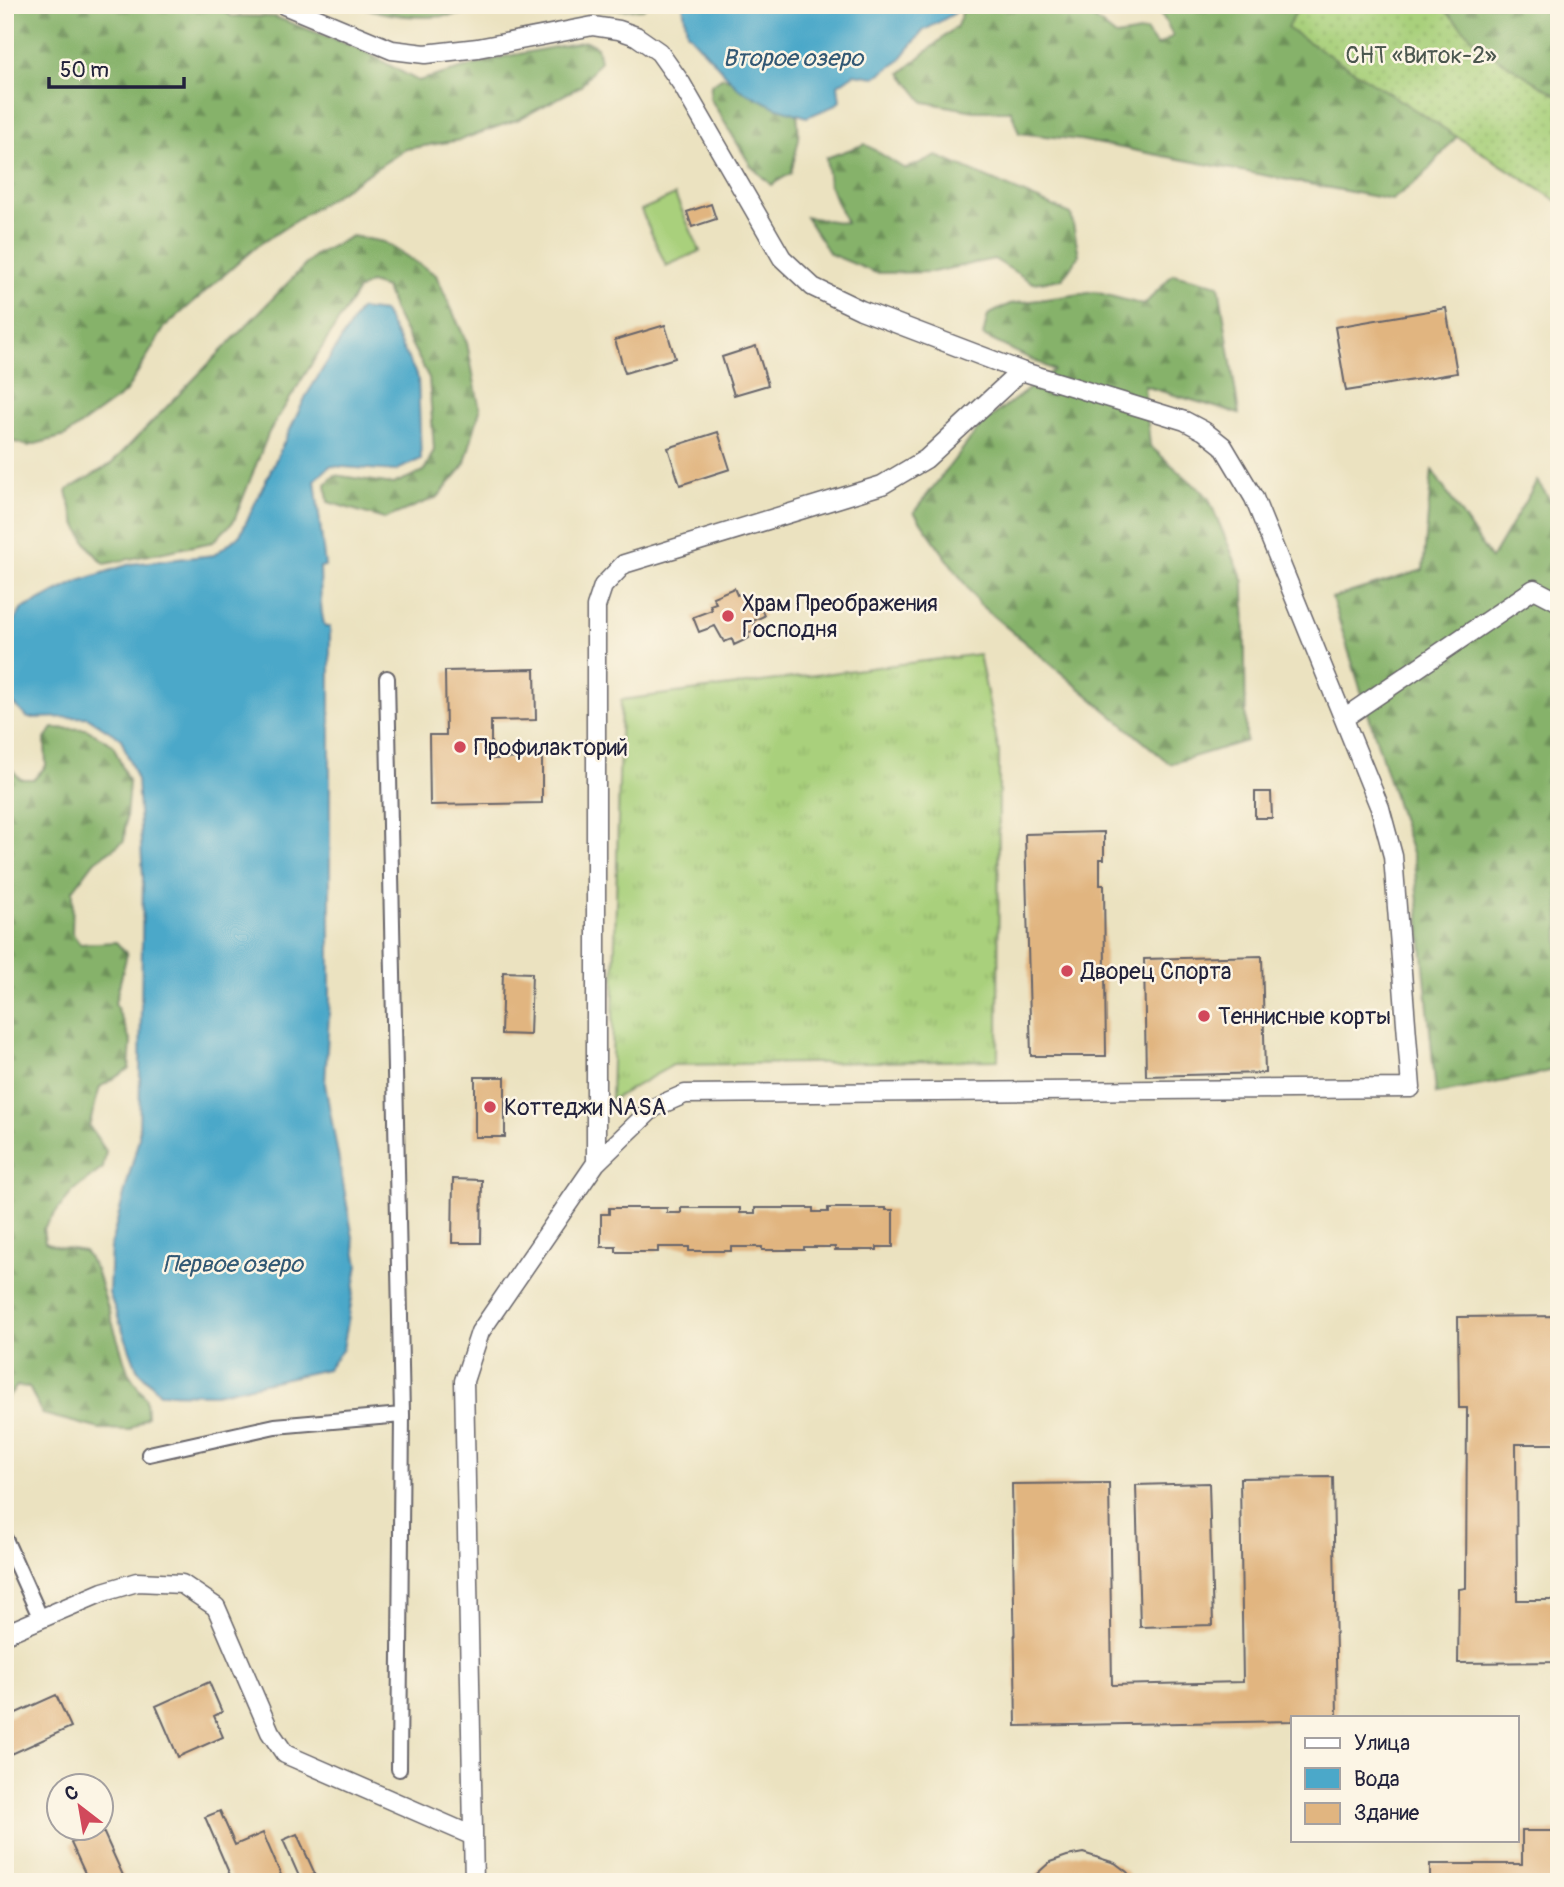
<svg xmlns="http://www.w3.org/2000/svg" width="1564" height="1887" font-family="Pangolin,sans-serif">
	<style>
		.grass { fill: url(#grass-tufts); stroke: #66795b; stroke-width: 2 }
		.forest { fill: url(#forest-firs); stroke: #546a53; stroke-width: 2 }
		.garden { fill: url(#garden-dots); stroke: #66795b; stroke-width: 2 }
		.pitch { fill: #a9d07b; stroke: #66795b; stroke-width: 2 }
		.water { fill: #4ba8c9; stroke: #366582; stroke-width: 2 }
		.building { fill: #e1b580 }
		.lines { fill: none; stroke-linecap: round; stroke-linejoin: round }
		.pedestrian-casing { stroke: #68656a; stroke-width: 18 }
		.minor-casing { stroke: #68656a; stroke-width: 21 }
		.pedestrian { stroke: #fff; stroke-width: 14 }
		.minor { stroke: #fff; stroke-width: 18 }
		.poi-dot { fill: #d1495b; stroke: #fcf5e5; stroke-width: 2.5 }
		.labels { text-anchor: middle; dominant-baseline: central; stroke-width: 5; stroke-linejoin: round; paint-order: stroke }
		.park-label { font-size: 23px; fill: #4a564e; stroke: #fcf5e5 }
		.poi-label { font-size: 23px; fill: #22223b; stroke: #fcf5e5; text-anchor: start }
		.water-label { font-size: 24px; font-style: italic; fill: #325874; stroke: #fcf5e5 }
	</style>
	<defs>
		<pattern id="grass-tufts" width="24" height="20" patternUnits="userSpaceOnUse" patternTransform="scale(1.75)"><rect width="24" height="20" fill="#a9d07b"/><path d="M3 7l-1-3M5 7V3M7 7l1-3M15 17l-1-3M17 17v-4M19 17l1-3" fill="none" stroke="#91b26b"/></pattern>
		<pattern id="forest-firs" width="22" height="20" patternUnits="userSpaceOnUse" patternTransform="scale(1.75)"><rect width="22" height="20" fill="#86b26b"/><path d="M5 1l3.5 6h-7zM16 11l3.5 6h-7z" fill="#6d9059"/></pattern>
		<pattern id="garden-dots" width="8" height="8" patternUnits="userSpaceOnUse" patternTransform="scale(1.75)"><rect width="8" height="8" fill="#a9d07b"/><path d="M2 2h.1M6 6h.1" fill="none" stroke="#91b26b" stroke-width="1.8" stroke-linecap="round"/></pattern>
	</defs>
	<rect width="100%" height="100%" fill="#fcf5e5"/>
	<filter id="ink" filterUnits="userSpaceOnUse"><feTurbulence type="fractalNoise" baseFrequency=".0143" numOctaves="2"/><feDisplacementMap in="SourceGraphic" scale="14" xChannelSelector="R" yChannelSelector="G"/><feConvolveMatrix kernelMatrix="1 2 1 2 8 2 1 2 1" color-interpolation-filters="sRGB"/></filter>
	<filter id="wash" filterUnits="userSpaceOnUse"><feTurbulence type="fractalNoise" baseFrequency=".00686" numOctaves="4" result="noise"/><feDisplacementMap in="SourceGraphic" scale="28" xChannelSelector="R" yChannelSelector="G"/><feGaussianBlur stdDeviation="1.57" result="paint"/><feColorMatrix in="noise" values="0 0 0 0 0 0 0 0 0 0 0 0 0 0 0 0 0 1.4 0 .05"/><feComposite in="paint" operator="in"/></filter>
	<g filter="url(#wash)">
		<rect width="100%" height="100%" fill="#ebe2c0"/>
		<path class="grass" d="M 979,654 L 999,752 L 998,1060 L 673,1065 L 611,1100 L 621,700 Z"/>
		<path class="forest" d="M 5,5 L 217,5 L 231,16 L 275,17 L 360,49 L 418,81 L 503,57 L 586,41 L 597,47 L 600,61 L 581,86 L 519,119 L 460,140 L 406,149 L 257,246 L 165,327 L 125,393 L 65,436 L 28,446 L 5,439 Z
			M 359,5 L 537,5 C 484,11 409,28 359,5 Z
			M 548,5 L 647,5 L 643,9 L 577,11 Z
			M 965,5 L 1075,5 L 1074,13 L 1087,13 L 1116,36 L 1146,31 L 1157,46 L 1173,36 L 1157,5 L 1559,5 L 1559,147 L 1457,136 L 1423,176 L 1392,200 L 1080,140 L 1019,133 L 1011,111 L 974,111 L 924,102 L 901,73 L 957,26 Z
			M 723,77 L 797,110 L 799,139 L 791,173 L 771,185 L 751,166 L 710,98 L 711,85 Z
			M 865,144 L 905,169 L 937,156 L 1071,214 L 1079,255 L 1062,279 L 1033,283 L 994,259 L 933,272 L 876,273 L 830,254 L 806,217 L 846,223 L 829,184 L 826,158 Z
			M 352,236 L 384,242 L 436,275 L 467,343 L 480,410 L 464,466 L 438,497 L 384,519 L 328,502 L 326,484 L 335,475 L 393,484 L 424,471 L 434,450 L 429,378 L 394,311 L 386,288 L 370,283 L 358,290 L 269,432 L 234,521 L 213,542 L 105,564 C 82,545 72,519 67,490 L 111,464 L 315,255 Z
			M 1173,274 L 1219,285 L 1239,414 L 1144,386 L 1150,446 L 1208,497 L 1244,582 L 1246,741 L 1170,764 L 979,604 L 914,512 L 982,424 L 1054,370 L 983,336 L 988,315 L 1010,304 L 1095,292 L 1144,305 Z
			M 1432,470 L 1491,559 L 1537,481 L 1559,512 L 1559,1068 L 1531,1076 L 1436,1094 L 1414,860 L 1332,598 L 1423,570 Z
			M 53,728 L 86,729 L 113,745 L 129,783 L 124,841 L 94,862 L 73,890 L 72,933 L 80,944 L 116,942 L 127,954 L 115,1003 L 131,1042 L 129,1069 L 100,1087 L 89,1126 L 106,1151 L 103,1168 L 73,1191 L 43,1229 L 45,1242 L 59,1247 L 84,1251 L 96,1270 L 128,1372 L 146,1399 L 147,1417 L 129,1430 L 100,1429 L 42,1414 L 29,1387 L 17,1386 L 5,1400 L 5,761 L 20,779 L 34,779 L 46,766 L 45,739 Z"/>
		<path class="garden" d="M 1300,5 L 1440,5 L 1483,49 L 1559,97 L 1559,202 L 1287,28 Z"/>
		<path class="pitch" d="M 675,195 L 700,251 L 666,266 L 641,210 Z"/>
		<path class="water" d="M 683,5 L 954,5 L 955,13 L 923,31 L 898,62 L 875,77 L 854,74 L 838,85 L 840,101 L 834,106 L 807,117 L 775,107 L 739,89 L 687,32 Z
			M 360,309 L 384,312 L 418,378 L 421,459 L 395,471 L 330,466 L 315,480 L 325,566 L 320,567 C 321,587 319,608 325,627 L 330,627 L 330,998 L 325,1084 L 358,1265 L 343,1349 L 327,1369 L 215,1394 L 160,1393 L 137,1369 L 109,1293 L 111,1244 L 139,1138 L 143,877 L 137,780 L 121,739 L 87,717 L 28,718 L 5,696 L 5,635 L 22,609 L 79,581 L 130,564 L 214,555 L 240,535 L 306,396 Z"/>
		<g id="blocks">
			<path class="building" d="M 711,204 L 716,219 L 692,227 L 687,212 Z
				M 1446,308 L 1457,373 L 1346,391 L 1335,327 Z
				M 665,325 L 675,358 L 625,373 L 615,340 Z
				M 756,346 L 768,385 L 734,395 L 722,357 Z
				M 718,432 L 730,469 L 680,485 L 668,448 Z
				M 734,588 L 737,595 L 742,593 L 746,605 L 758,600 L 764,616 L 753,621 L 756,630 L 747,633 L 749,638 L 734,645 L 732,639 L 724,642 L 715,626 L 699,632 L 693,617 L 712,610 L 710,605 L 716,603 L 713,597 Z
				M 535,669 L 536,720 L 491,721 L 491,759 L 542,758 L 542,803 L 430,805 L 429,735 L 446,735 L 445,671 Z
				M 1255,792 L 1271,792 L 1272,818 L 1255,818 Z
				M 1104,832 L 1104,859 L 1100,859 L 1100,885 L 1104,885 L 1106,1056 L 1031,1056 L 1025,834 Z
				M 1262,956 L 1265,1073 L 1146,1076 L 1144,959 Z
				M 503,972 L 532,973 L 530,1035 L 501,1034 Z
				M 475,1077 L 505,1077 L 505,1137 L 475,1137 Z
				M 453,1179 L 482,1180 L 481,1243 L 452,1243 Z
				M 609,1208 L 667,1208 L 667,1213 L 681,1213 L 681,1208 L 740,1208 L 740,1213 L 755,1213 L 755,1208 L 813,1208 L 813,1212 L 828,1212 L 828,1208 L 886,1208 L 886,1210 L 893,1210 L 893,1247 L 877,1247 L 877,1250 L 835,1250 L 835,1247 L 804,1247 L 804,1250 L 762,1250 L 762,1247 L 731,1247 L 731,1251 L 689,1251 L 689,1247 L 658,1247 L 658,1252 L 616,1252 L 616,1247 L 601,1247 L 601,1214 L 609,1214 Z
				M 1559,1316 L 1559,1444 L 1516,1444 L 1517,1600 L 1559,1600 L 1559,1662 L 1458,1663 L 1459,1589 L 1466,1588 L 1467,1408 L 1459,1408 L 1458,1317 Z
				M 1333,1477 L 1337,1717 L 1293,1717 L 1293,1721 L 1016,1726 L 1012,1484 L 1109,1483 L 1112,1685 L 1243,1682 L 1240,1478 Z
				M 1209,1483 L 1213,1625 L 1140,1627 L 1136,1485 Z
				M 209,1682 L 222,1712 L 214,1716 L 223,1737 L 178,1757 L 156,1706 Z
				M 56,1695 L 71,1727 L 5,1757 L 5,1718 Z
				M 220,1811 L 235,1845 L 263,1833 L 284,1882 L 233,1882 L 205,1817 Z
				M 102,1829 L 126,1882 L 89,1882 L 71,1843 Z
				M 1522,1831 L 1559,1831 L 1559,1882 L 1430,1882 L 1430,1864 L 1522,1864 Z
				M 297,1834 L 315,1874 L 301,1881 L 283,1840 Z
				M 1083,1853 L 1115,1863 L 1127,1872 L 1135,1882 L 1028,1882 L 1050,1862 L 1067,1856 Z"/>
		</g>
	</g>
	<g filter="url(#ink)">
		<use href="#blocks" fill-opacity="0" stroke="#68656a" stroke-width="2"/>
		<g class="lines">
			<g class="pedestrian-casing">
				<path id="pedestrian" d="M 387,678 L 402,1415 L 399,1769
					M 149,1454 L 275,1426 L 402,1415
					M 5,1539 L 41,1619"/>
			</g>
			<g class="minor-casing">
				<path id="minor" d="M 284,5 L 392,50 L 425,54 L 478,48 L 593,26 L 619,30 L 636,36 L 659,52 L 681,83 L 782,258 L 813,287 L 861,310 L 1021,371 L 1185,421 L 1204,431 L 1223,446 L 1254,498 L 1380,808 L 1393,856 L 1411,1088 L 685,1094 L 653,1108 L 596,1163 L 480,1332 L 464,1381 L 474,1882
					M 1344,718 L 1534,589 L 1559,602
					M 596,1163 L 596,607 L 603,586 L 624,564 L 882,485 L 926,459 L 1021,371
					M 5,1634 L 103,1592 L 137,1582 L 182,1584 L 216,1607 L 270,1732 L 285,1754 L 473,1836"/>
			</g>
			<use href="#pedestrian" class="pedestrian"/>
			<use href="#minor" class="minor"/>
		</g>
	</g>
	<g class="poi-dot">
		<circle cx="728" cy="616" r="7"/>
		<circle cx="460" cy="747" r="7"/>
		<circle cx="1067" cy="971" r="7"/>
		<circle cx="1204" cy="1016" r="7"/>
		<circle cx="490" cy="1107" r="7"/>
	</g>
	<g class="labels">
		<g class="park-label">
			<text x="1421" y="55">СНТ «Виток-2»</text>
		</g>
		<g class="poi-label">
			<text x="742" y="603">Храм Преображения<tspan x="742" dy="26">Господня</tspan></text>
			<text x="474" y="747">Профилакторий</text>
			<text x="1081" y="971">Дворец Спорта</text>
			<text x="1218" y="1016">Теннисные корты</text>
			<text x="504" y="1107">Коттеджи NASA</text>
		</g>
		<g class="water-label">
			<text x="793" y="58">Второе озеро</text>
			<text x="233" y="1264">Первое озеро</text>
		</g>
	</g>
	<rect width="1564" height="1887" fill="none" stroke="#fcf5e5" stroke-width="28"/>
	<rect x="1291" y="1716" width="228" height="126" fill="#fcf5e5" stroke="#a5a1a1" stroke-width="2"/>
	<rect x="1305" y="1738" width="35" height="10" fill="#ffffff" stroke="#a5a1a1" stroke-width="2"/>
	<text x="1354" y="1750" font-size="21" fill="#22223b">Улица</text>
	<rect x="1305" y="1768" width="35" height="21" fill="#4ba8c9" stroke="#a5a1a1" stroke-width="2"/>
	<text x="1354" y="1786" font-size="21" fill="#22223b">Вода</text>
	<rect x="1305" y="1803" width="35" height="21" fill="#e1b580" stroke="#a5a1a1" stroke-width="2"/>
	<text x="1354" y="1820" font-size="21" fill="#22223b">Здание</text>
	<g transform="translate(80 1807) rotate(329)"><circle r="33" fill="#fcf5e5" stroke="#a5a1a1" stroke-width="2"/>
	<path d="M0-5L12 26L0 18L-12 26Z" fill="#d1495b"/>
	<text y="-10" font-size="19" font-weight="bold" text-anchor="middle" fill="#22223b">С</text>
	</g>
	<path d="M49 77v10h135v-10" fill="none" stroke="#22223b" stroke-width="3.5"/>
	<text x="60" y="77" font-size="21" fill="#22223b" stroke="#fcf5e5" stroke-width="5" paint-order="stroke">50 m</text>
</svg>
